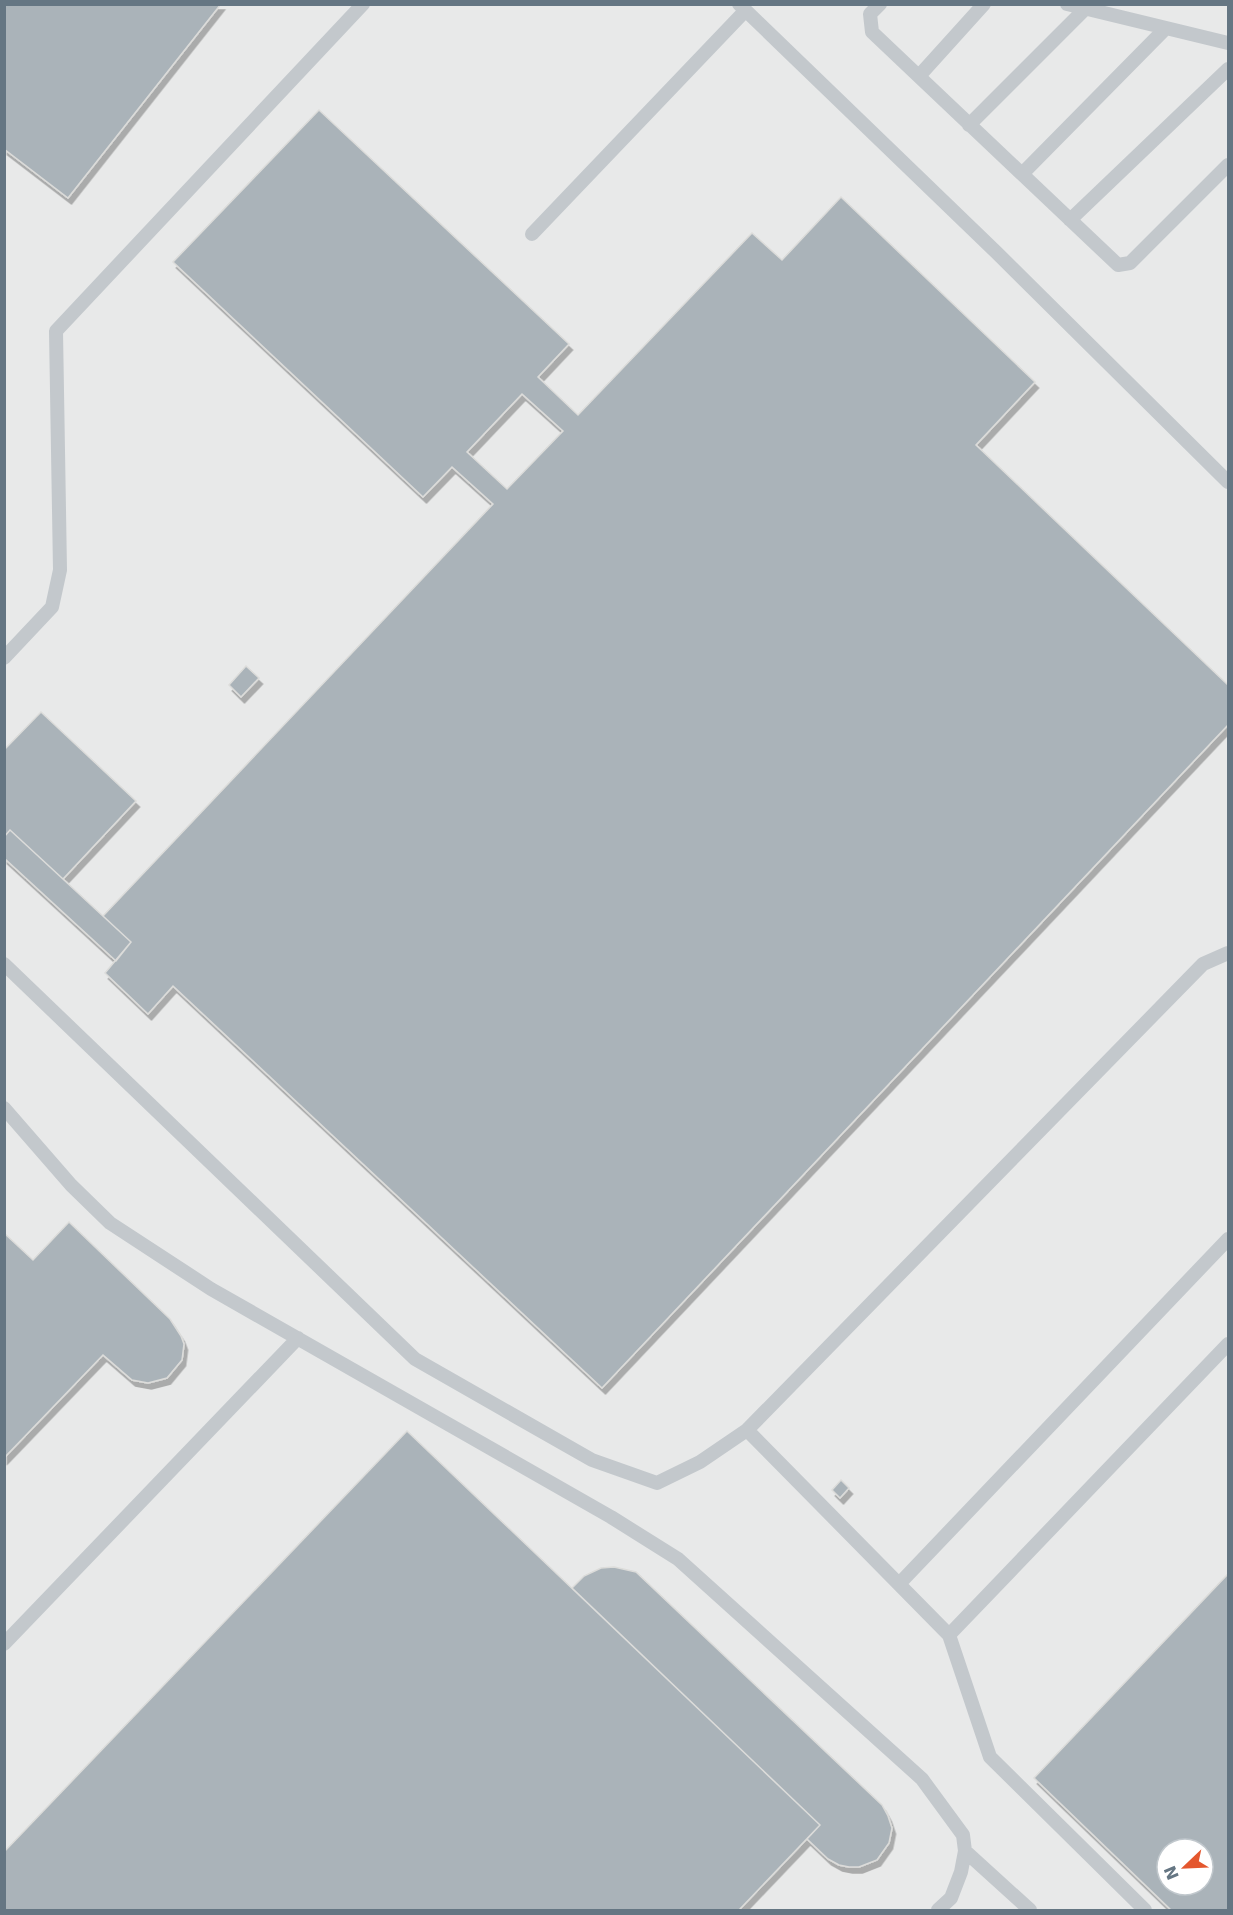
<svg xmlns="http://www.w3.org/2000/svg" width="1233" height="1915" font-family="'DejaVu Sans',sans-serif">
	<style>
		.built { fill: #e8e9e9; fill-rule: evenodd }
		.building { fill: #aab3b9; stroke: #dcdcda; stroke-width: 1.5; fill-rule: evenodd; filter: url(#shadow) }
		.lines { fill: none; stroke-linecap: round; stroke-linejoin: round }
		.service { stroke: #c3c8cc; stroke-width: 14 }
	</style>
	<defs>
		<filter id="shadow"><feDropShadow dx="3.5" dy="6" stdDeviation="0" flood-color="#0004"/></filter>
	</defs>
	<rect width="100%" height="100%" fill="#fafaf8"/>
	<path class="built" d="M 5,5 L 1228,5 L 1228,1910 L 5,1910 ZM 1167,1849 L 1203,1849 L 1203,1885 L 1167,1885 Z"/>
	<path class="building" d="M 4,4 L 221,4 L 68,198 L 4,149 Z
		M 319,110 L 569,344 L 538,377 L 578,415 L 752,233 L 782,260 L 841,197 L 1035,382 L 976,445 L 1228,685 L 1228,725 L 602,1388 L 173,986 L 148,1014 L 105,973 L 131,942 L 103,916 L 493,504 L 452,467 L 423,497 L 173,262 ZM 522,394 L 563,431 L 507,489 L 467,452 Z
		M 246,666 L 259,678 L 241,697 L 229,685 Z
		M 41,712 L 136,801 L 63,879 L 10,830 L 4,837 L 4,750 Z
		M 10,830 L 131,942 L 116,961 L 4,858 L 4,837 Z
		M 69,1222 L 170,1319 L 181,1336 L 184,1344 L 182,1360 L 167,1378 L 148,1383 L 132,1380 L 103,1355 L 4,1458 L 4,1233 L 33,1260 Z
		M 407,1431 L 820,1825 L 739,1910 L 4,1910 L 4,1852 Z
		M 841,1480 L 849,1488 L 840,1498 L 832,1490 Z
		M 614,1567 L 636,1572 L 882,1805 L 888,1816 L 892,1828 L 889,1843 L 877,1860 L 859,1867 L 849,1867 L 839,1865 L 828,1859 L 807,1839 L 820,1825 L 572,1588 L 584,1576 L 601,1568 Z
		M 1228,1574 L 1228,1910 L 1171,1910 L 1034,1778 ZM 1167,1849 L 1203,1849 L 1203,1885 L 1167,1885 Z"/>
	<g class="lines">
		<path class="service" d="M 739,4 L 996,252 L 1228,482
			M 880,4 L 870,14 L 872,32 L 1118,265 L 1130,263 L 1228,165
			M 1067,4 L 1228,43
			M 919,76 L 984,4
			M 969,125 L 1085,9
			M 1022,174 L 1166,28
			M 1070,220 L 1228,69
			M 532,234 L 745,11
			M 4,658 L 52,607 L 60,570 L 56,331 L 363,4
			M 1228,953 L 1203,964 L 747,1430 L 949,1635 L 1228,1344
			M 4,964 L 415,1359 L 592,1460 L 657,1483 L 700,1462 L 747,1430
			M 4,1108 L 71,1185 L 110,1223 L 211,1289 L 611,1517 L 678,1559 L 922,1779 L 963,1835 L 965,1851 L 961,1872 L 951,1898 L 938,1910
			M 899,1584 L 1228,1239
			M 949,1635 L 990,1757 L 1145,1910
			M 4,1644 L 298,1338
			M 965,1851 L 1030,1910"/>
	</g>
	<rect width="1233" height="1915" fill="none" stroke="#657683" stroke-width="12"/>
	<g transform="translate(1185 1867) rotate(247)"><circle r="28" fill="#ffffff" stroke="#c1c8cd" stroke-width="1.5"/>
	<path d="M0-4.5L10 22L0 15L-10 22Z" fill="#e4572e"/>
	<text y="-9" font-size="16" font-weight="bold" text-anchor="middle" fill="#657683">N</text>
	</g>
</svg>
